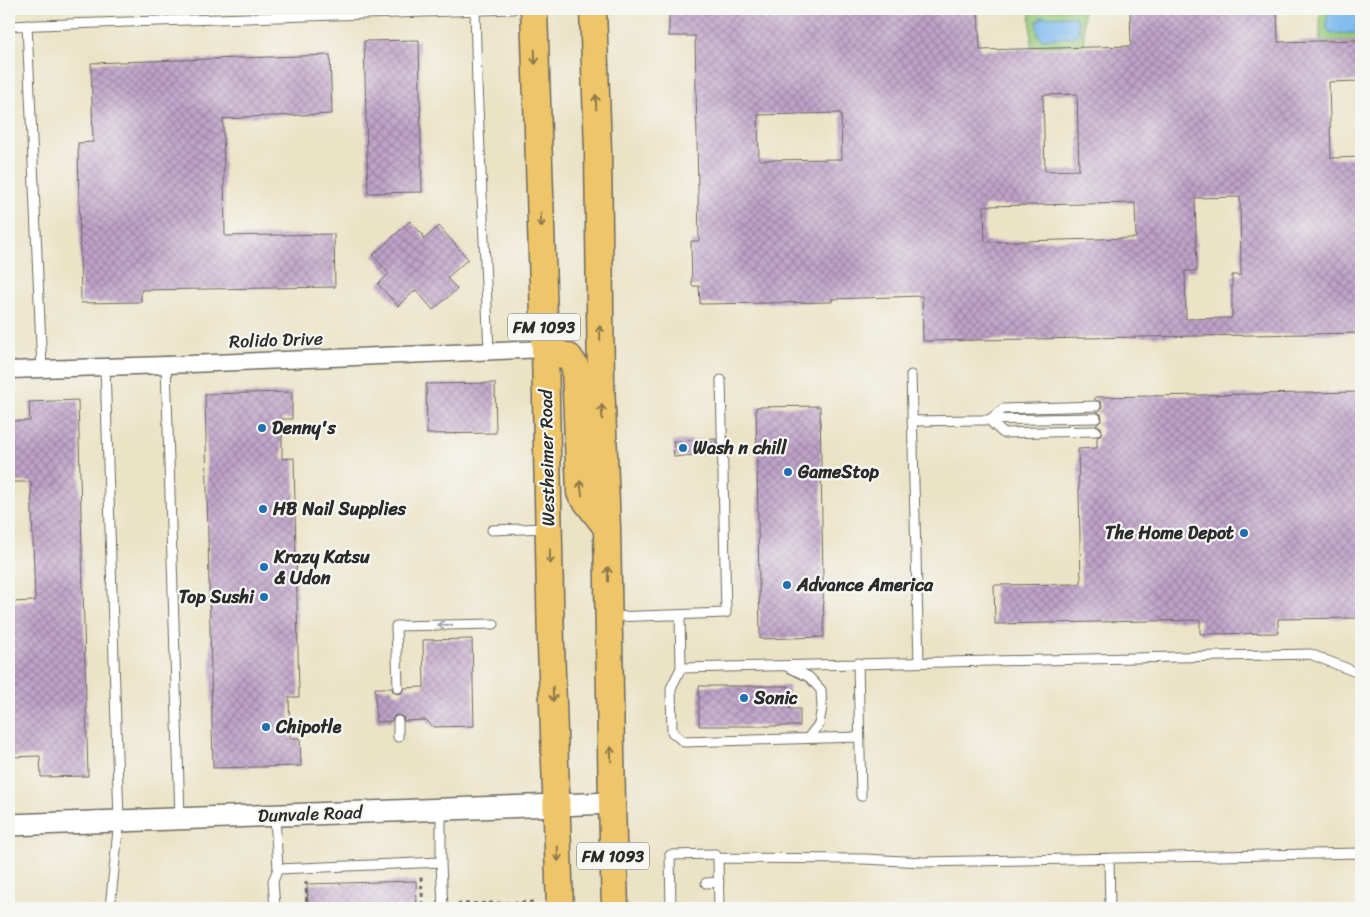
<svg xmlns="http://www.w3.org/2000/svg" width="1370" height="917" font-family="Sriracha,sans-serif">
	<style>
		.green { fill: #94c97a; stroke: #607a52 }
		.water { fill: #79b8ed; stroke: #52728c }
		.building { fill: url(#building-cross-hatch); fill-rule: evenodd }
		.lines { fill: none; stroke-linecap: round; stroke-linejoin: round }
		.service-casing { stroke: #6e6b61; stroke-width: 11 }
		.minor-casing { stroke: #6e6b61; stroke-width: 19 }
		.tertiary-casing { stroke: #6e6b61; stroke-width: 24 }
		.primary-casing { stroke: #6e6b61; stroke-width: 29 }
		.path { stroke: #6e6b61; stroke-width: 3; stroke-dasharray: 4 4; stroke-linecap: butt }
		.service { stroke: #fff; stroke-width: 9 }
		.minor { stroke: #fff; stroke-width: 16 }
		.tertiary { stroke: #fff; stroke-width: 21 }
		.primary { stroke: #eec569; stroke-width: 26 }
		.oneway { stroke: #8c784a }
		.oneway2 { stroke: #a0a0a0 }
		.poi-dot { fill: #1f6fb2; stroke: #f6f6f2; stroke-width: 2 }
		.labels { text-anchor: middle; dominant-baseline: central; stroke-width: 4.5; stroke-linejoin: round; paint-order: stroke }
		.shield { fill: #f6f6f2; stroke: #686867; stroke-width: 1 }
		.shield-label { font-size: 16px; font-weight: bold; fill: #2b2b2b }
		.street-label { font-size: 18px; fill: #2b2b2b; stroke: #f6f6f2 }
		.poi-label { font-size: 18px; font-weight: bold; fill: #2b2b2b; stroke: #f6f6f2; text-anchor: start }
	</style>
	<defs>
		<pattern id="building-cross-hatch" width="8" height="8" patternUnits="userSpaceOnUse" patternTransform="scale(1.25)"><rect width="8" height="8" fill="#bfa2c9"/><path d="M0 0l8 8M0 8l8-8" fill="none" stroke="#9b84a3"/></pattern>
	</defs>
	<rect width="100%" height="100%" fill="#f6f6f2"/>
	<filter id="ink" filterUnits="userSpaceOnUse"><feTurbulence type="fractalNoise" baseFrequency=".02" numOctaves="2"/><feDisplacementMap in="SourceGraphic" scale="10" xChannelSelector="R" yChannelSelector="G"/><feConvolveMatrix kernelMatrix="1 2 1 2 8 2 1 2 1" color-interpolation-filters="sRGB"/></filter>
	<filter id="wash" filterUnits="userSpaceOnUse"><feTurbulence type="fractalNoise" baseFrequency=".0096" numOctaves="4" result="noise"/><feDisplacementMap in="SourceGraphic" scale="20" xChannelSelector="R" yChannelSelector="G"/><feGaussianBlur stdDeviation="1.12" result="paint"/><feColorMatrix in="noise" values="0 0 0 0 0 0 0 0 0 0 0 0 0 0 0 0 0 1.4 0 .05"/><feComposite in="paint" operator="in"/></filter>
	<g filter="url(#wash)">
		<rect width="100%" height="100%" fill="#ebe3c6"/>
		<path class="green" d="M 1030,9 L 1083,9 L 1084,45 L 1031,47 Z
			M 1320,9 L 1361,9 L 1361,41 L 1320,42 Z"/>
		<path class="water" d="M 1361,11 L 1361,33 L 1330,34 L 1330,31 L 1327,29 L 1327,16 L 1330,12 Z
			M 1074,16 L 1075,19 L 1078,20 L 1079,34 L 1076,35 L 1073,37 L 1041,39 L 1040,36 L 1038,35 L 1037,21 L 1040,20 L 1041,17 Z"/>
		<g id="blocks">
			<path class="building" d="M 669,9 L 978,9 L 980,50 L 1131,46 L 1130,9 L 1277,9 L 1278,42 L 1361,40 L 1361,81 L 1329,82 L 1331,158 L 1361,157 L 1361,333 L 923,341 L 922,296 L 832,299 L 832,302 L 700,304 L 699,286 L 692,286 L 691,241 L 699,241 L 695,36 L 669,36 ZM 1077,94 L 1079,170 L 1045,171 L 1043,95 ZM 841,113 L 842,159 L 759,160 L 758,115 ZM 1240,197 L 1241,275 L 1232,275 L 1232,318 L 1186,319 L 1185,271 L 1197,271 L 1195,198 ZM 1135,203 L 1136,238 L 985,242 L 984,206 Z
				M 419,40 L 422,192 L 368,193 L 364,41 Z
				M 330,55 L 332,114 L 243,117 L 243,118 L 223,119 L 225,236 L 334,234 L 335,287 L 141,290 L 141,302 L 81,303 L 78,143 L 93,142 L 91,63 Z
				M 410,221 L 423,235 L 423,240 L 439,226 L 468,259 L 447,278 L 457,289 L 433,310 L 416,290 L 398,306 L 378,284 L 389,274 L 373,255 Z
				M 495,383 L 496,433 L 427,434 L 426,384 Z
				M 292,392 L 292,419 L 282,419 L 282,459 L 294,458 L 299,697 L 289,697 L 290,738 L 300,738 L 301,766 L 213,768 L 205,394 Z
				M 1361,392 L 1361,618 L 1278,619 L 1278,633 L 1200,634 L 1200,620 L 995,624 L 994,585 L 1081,584 L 1078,449 L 1097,448 L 1097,437 L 1100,436 L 1102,431 L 1101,427 L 1096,425 L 1101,421 L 1102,418 L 1101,414 L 1097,412 L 1101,409 L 1102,406 L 1101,402 L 1095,400 L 1095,397 Z
				M 78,400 L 88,776 L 41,777 L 40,756 L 9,757 L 9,602 L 35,601 L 31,482 L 9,482 L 9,421 L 30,421 L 29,402 Z
				M 820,406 L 824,637 L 760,639 L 756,407 Z
				M 716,439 L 716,453 L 674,457 L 673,441 Z
				M 472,639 L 474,726 L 433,727 L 426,720 L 404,721 L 403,717 L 398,715 L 394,716 L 392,721 L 376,722 L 375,688 L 392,688 L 393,692 L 398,694 L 402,693 L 404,688 L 424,687 L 423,640 Z
				M 699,686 L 789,686 L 789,709 L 800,709 L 800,726 L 699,726 Z
				M 416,881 L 417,908 L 308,908 L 307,884 Z"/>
		</g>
	</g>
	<g filter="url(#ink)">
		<use href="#blocks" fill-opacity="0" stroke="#6e6b61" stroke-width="1"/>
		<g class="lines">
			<g class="service-casing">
				<path id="service" d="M 475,10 L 477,84 L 489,351
					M 27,25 L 42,369
					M 9,26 L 513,9
					M 166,365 L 180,818
					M 105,366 L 119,821 L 110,908
					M 911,375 L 919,662
					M 1096,406 L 1003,409 L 989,420 L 1003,433 L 1096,431
					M 912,421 L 1096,418
					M 492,530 L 546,528
					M 680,615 L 681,668 L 671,688 L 672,732 L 684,742 L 859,737
					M 611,617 L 726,613 L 721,380
					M 858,663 L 861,796
					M 786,666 L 809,677 L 821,690 L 822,707 L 819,724 L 808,738
					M 681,668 L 1310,654 L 1361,674
					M 398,688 L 396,626 L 494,624
					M 398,737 L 398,721
					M 441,810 L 441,862
					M 275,816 L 278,869 L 441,862 L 443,908
					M 1109,858 L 1110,908
					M 706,883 L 719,882
					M 275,908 L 273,881 L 278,869
					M 671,908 L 670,855 L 715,854 L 718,858
					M 719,908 L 718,858 L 864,859 L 924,862 L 1361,853"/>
			</g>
			<g class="minor-casing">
				<path id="minor" d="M 9,370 L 166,365 L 545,349"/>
			</g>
			<g class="tertiary-casing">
				<path id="tertiary" d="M 9,825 L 612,803"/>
			</g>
			<g class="primary-casing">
				<path id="primary" d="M 534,9 L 545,349 L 551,646 L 560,908
					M 593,9 L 598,151 L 601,382 L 607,528 L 612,803 L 615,908
					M 545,349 L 569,357 L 575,366 L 580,493 L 607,528"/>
			</g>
			<path class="path" d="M 421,877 L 423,908
				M 306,881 L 307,908
				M 457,904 L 536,902"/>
			<use href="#service" class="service"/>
			<use href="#minor" class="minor"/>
			<use href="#tertiary" class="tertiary"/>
			<use href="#primary" class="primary"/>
		</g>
		<defs><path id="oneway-shaft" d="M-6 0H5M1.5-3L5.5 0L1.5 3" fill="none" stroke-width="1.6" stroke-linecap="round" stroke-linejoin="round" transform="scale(1.25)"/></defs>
		<g class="oneway">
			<use href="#oneway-shaft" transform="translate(535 57) rotate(88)"/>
			<use href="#oneway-shaft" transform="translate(596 102) rotate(-92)"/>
			<use href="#oneway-shaft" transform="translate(541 220) rotate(88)"/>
			<use href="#oneway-shaft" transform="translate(600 333) rotate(-91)"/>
			<use href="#oneway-shaft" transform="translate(602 412) rotate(-92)"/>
			<use href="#oneway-shaft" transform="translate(581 488) rotate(-99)"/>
			<use href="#oneway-shaft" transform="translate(550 557) rotate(89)"/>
			<use href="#oneway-shaft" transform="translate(608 574) rotate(-91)"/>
			<use href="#oneway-shaft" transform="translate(553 694) rotate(88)"/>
			<use href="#oneway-shaft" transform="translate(611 754) rotate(-91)"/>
			<use href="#oneway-shaft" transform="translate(558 854) rotate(88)"/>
		</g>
		<use class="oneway2" href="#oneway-shaft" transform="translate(445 625) rotate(179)"/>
	</g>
	<g class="poi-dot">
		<circle cx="262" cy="428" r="5"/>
		<circle cx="683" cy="448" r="5"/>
		<circle cx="788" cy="472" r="5"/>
		<circle cx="263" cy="509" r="5"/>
		<circle cx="1244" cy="533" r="5"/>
		<circle cx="264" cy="567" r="5"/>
		<circle cx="787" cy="585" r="5"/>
		<circle cx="264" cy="597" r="5"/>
		<circle cx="744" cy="698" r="5"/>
		<circle cx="266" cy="727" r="5"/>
	</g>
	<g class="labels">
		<g class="shield">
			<rect x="508" y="313.5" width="72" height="27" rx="4"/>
			<rect x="577" y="842.5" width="72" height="27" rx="4"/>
		</g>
		<g class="shield-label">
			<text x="544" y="327">FM 1093</text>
			<text x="613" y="856">FM 1093</text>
		</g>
		<g class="street-label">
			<text transform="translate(276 340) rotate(-2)">Rolido Drive</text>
			<text transform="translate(547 458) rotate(-91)">Westheimer Road</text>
			<text transform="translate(310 814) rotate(-2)">Dunvale Road</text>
		</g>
		<g class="poi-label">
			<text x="272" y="428">Denny's</text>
			<text x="693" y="448">Wash n chill</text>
			<text x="798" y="472">GameStop</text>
			<text x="273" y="509">HB Nail Supplies</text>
			<text x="1234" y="533" text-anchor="end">The Home Depot</text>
			<text x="274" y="557">Krazy Katsu<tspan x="274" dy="21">&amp; Udon</tspan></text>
			<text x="797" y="585">Advance America</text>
			<text x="254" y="597" text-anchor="end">Top Sushi</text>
			<text x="754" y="698">Sonic</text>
			<text x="276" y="727">Chipotle</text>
		</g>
	</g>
	<rect width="1370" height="917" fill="none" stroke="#f6f6f2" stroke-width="30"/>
</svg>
